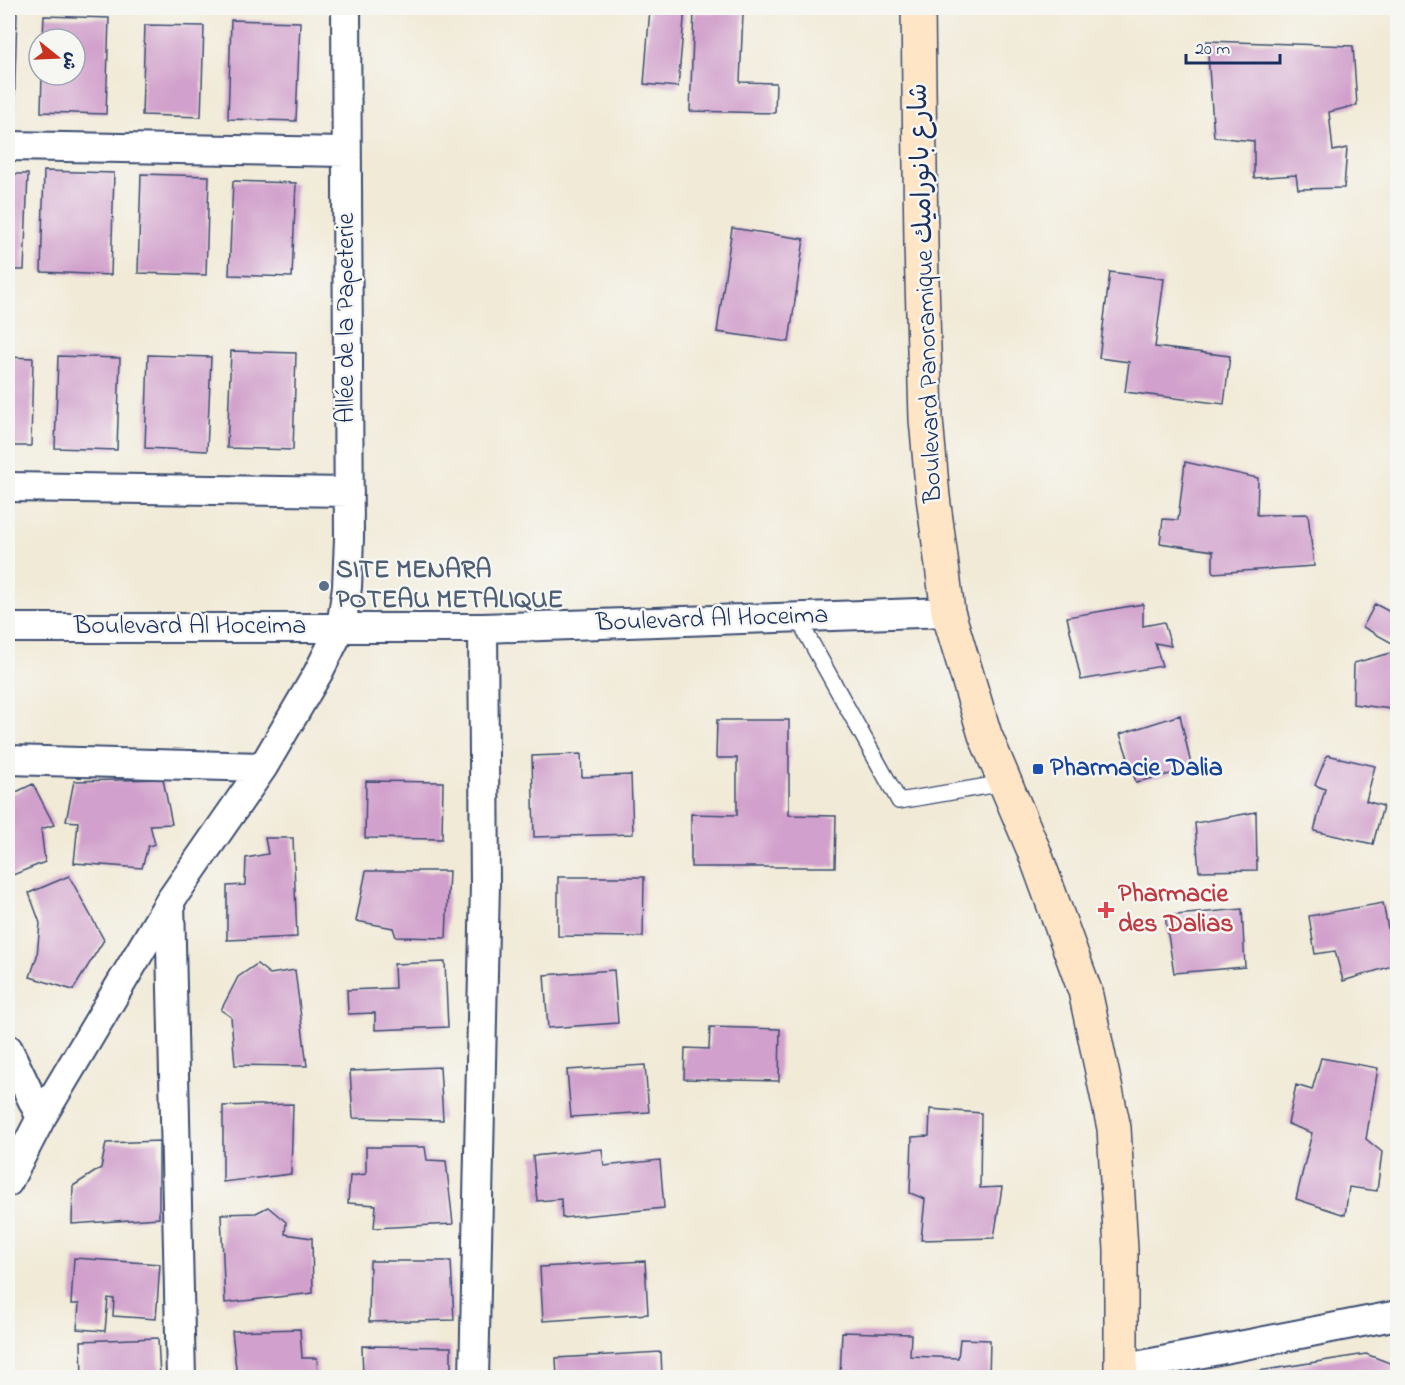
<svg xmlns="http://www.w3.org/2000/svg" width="1405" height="1385" font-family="'Indie Flower','Playpen Sans Arabic',sans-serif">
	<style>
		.building { fill: #d1a0cc }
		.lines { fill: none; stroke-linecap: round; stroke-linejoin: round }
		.service-casing { stroke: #3b4b70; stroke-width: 18 }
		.minor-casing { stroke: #3b4b70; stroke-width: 32 }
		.secondary-casing { stroke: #3b4b70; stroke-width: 36 }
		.service { stroke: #fff; stroke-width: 15 }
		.minor { stroke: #fff; stroke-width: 28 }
		.secondary { stroke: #fee5c5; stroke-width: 33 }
		.service-dot { fill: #5c6f8a; stroke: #f6f6f2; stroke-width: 2 }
		.transit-dot { fill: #1a4fb4; stroke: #f6f6f2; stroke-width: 2 }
		.health-dot { fill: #e0444e; stroke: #f6f6f2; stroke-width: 2 }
		.labels { text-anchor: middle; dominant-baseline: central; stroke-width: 5; stroke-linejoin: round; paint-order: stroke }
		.street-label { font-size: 26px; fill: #1b2f5e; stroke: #f6f6f2 }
		.service-label { font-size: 26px; font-weight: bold; fill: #4e5e75; stroke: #f6f6f2; text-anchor: start }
		.transit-label { font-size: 26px; font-weight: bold; fill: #164399; stroke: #f6f6f2; text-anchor: start }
		.health-label { font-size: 26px; font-weight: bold; fill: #be3a42; stroke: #f6f6f2; text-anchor: start }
	</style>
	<rect width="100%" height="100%" fill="#f6f6f2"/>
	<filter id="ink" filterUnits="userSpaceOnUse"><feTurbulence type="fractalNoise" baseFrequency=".0167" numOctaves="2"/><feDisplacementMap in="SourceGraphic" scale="12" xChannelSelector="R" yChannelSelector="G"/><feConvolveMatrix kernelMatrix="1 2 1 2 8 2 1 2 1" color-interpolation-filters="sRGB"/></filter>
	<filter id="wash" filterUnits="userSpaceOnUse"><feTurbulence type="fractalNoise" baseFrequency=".008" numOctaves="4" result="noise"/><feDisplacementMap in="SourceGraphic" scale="24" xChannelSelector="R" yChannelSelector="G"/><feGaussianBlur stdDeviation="1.35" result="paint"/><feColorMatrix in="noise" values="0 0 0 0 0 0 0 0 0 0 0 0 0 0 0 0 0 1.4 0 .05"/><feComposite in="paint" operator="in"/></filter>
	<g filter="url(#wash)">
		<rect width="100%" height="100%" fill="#f1ead7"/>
		<g id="blocks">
			<path class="building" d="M 650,8 L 685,8 L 678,87 L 644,84 Z
				M 694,12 L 743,13 L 740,82 L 776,83 L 775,113 L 690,111 Z
				M 8,13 L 17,13 L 14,110 L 8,110 Z
				M 44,16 L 109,18 L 106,114 L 41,112 L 42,75 L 75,75 L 75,39 L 43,39 Z
				M 231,20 L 300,22 L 296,121 L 228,119 Z
				M 145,25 L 204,26 L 201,117 L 142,115 Z
				M 1207,41 L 1353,46 L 1357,105 L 1329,112 L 1333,151 L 1347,148 L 1344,188 L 1298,189 L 1296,175 L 1254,178 L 1254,141 L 1214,137 Z
				M 44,171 L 114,173 L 111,275 L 41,272 Z
				M 8,174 L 28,174 L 24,270 L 8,270 Z
				M 141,174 L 209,176 L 206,275 L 138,273 Z
				M 233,181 L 296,183 L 292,277 L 229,275 Z
				M 732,228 L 804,239 L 789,342 L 717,332 Z
				M 1110,272 L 1164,279 L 1155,347 L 1230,356 L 1224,404 L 1125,392 L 1129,362 L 1099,358 Z
				M 231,351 L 296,353 L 293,450 L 227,448 Z
				M 148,355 L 211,357 L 207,451 L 145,448 Z
				M 58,356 L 120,358 L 117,450 L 55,448 Z
				M 8,357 L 33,358 L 31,446 L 8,446 Z
				M 1185,462 L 1258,478 L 1257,515 L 1308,514 L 1314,566 L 1213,573 L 1213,551 L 1160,543 L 1163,519 L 1178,520 Z
				M 1143,604 L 1143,626 L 1164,622 L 1171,646 L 1155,643 L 1162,666 L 1081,680 L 1067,617 Z
				M 1375,604 L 1398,616 L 1398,710 L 1353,704 L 1354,663 L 1391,653 L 1394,644 L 1363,627 Z
				M 1180,715 L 1192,769 L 1136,782 L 1120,734 Z
				M 717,720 L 789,720 L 789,815 L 836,816 L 835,867 L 691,867 L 691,814 L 737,815 L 737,758 L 716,758 Z
				M 581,754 L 582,777 L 631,775 L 633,834 L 534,837 L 532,756 Z
				M 1327,755 L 1375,766 L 1366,801 L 1383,806 L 1373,844 L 1314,831 L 1325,789 L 1315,785 Z
				M 163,779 L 172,824 L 150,825 L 155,844 L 148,846 L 142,868 L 74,863 L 78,822 L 66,821 L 74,781 Z
				M 366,781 L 443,782 L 442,839 L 365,838 Z
				M 33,784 L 54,825 L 41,829 L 45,862 L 8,877 L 8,789 L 12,794 Z
				M 1256,812 L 1257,870 L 1199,871 L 1195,823 Z
				M 265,838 L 293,838 L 297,937 L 227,940 L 227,886 L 245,885 L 246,858 L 268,854 Z
				M 366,871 L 449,871 L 446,938 L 396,937 L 393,928 L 356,921 Z
				M 69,876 L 104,940 L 73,990 L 30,977 L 37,956 L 40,923 L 29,893 Z
				M 558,877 L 644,877 L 643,937 L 558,936 Z
				M 1383,903 L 1395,965 L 1343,981 L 1335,951 L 1315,954 L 1309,916 Z
				M 1242,909 L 1245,967 L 1174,973 L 1165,916 Z
				M 445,962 L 448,1027 L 375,1030 L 375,1013 L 348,1014 L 347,990 L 395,988 L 394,964 Z
				M 257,964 L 270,974 L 295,970 L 307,1066 L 235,1065 L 231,1017 L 221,1010 L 238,977 Z
				M 614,970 L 618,1023 L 548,1028 L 544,975 Z
				M 710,1027 L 780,1029 L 779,1081 L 684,1079 L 685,1048 L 709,1049 Z
				M 1321,1058 L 1378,1068 L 1366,1139 L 1382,1152 L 1377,1191 L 1349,1187 L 1345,1215 L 1296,1199 L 1312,1133 L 1288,1124 L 1296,1085 L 1312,1090 Z
				M 645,1065 L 649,1112 L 571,1117 L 567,1070 Z
				M 440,1067 L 443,1120 L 353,1118 L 350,1071 Z
				M 293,1104 L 291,1174 L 223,1182 L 223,1106 Z
				M 930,1109 L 981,1113 L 980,1188 L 1002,1187 L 994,1238 L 921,1240 L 925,1199 L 910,1193 L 912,1137 L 929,1136 Z
				M 159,1141 L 159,1218 L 72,1224 L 73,1186 L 101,1168 L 106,1143 Z
				M 366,1147 L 425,1147 L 427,1160 L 446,1161 L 453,1224 L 374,1228 L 376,1205 L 348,1203 L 350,1176 L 366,1174 Z
				M 602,1149 L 604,1166 L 660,1160 L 664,1208 L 562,1218 L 561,1199 L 537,1201 L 533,1156 Z
				M 268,1207 L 286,1222 L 285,1234 L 312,1238 L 313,1293 L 225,1303 L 221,1214 L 256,1213 Z
				M 74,1258 L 160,1264 L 156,1319 L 113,1316 L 114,1299 L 108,1298 L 105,1331 L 77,1329 L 79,1304 L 71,1304 Z
				M 370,1261 L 451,1261 L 454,1320 L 369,1322 Z
				M 645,1261 L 648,1314 L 543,1321 L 540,1267 Z
				M 300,1329 L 302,1358 L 317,1358 L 318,1378 L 237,1378 L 232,1331 Z
				M 842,1332 L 911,1334 L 910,1356 L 958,1358 L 960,1339 L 990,1340 L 989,1378 L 840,1378 Z
				M 158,1338 L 160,1378 L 82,1378 L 81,1341 Z
				M 362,1346 L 451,1347 L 451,1378 L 363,1378 Z
				M 661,1352 L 662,1378 L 557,1378 L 556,1358 Z
				M 1366,1354 L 1390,1363 L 1398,1378 L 1215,1378 Z"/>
		</g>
	</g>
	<g filter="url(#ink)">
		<use href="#blocks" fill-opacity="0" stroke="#3b4b70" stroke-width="1.5"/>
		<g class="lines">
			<g class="service-casing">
				<path id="service" d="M 797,617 L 899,801 L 1005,783"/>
			</g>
			<g class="minor-casing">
				<path id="minor" d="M 8,146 L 346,152
					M 8,487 L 349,492
					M 8,628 L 483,628 L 948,612
					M 8,760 L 263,767
					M 170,901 L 181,1378
					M 8,1049 L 41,1118
					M 8,1182 L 41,1118 L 170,901 L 263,767 L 318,673 L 341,627 L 347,587 L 349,538 L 346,8
					M 1121,1369 L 1398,1315
					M 474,1378 L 485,884 L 483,628"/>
			</g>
			<g class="secondary-casing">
				<path id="secondary" d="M 918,8 L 921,245 L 926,419 L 933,497 L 948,612 L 985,735 L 1034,851 L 1085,991 L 1114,1128 L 1121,1250 L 1121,1378"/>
			</g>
			<use href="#service" class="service"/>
			<use href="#minor" class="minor"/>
			<use href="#secondary" class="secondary"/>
		</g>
	</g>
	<circle class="service-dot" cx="324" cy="586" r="6"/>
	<rect class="transit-dot" x="1032" y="763" width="12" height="12" rx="3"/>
	<path class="health-dot" d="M1103 901h6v6h6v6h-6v6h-6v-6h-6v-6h6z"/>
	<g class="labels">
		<g class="street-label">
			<text transform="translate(927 293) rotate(-92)">Boulevard Panoramique شارع بانوراميك</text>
			<text transform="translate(347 318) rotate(-90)">Allée de la Papeterie</text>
			<text transform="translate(712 620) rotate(-2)">Boulevard Al Hoceima</text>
			<text x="190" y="627">Boulevard Al Hoceima</text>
		</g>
		<g class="service-label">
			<text x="336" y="571">SITE MENARA<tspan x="336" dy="30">POTEAU METALIQUE</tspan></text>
		</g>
		<g class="transit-label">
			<text x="1050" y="769">Pharmacie Dalia</text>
		</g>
		<g class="health-label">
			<text x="1118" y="895">Pharmacie<tspan x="1118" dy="30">des Dalias</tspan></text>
		</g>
	</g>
	<rect width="1405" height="1385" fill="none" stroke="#f6f6f2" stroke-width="30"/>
	<g transform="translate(57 57) rotate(108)"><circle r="28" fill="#f6f6f2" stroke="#9ea6b7" stroke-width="1.5"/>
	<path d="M0-4.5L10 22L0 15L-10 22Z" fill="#c8321e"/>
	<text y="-9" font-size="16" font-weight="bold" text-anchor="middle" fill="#1b2f5e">ش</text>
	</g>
	<path d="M1186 54v9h94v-9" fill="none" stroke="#1b2f5e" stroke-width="3"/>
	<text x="1195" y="54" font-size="18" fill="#1b2f5e" stroke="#f6f6f2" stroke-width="4.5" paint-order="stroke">20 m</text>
</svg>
